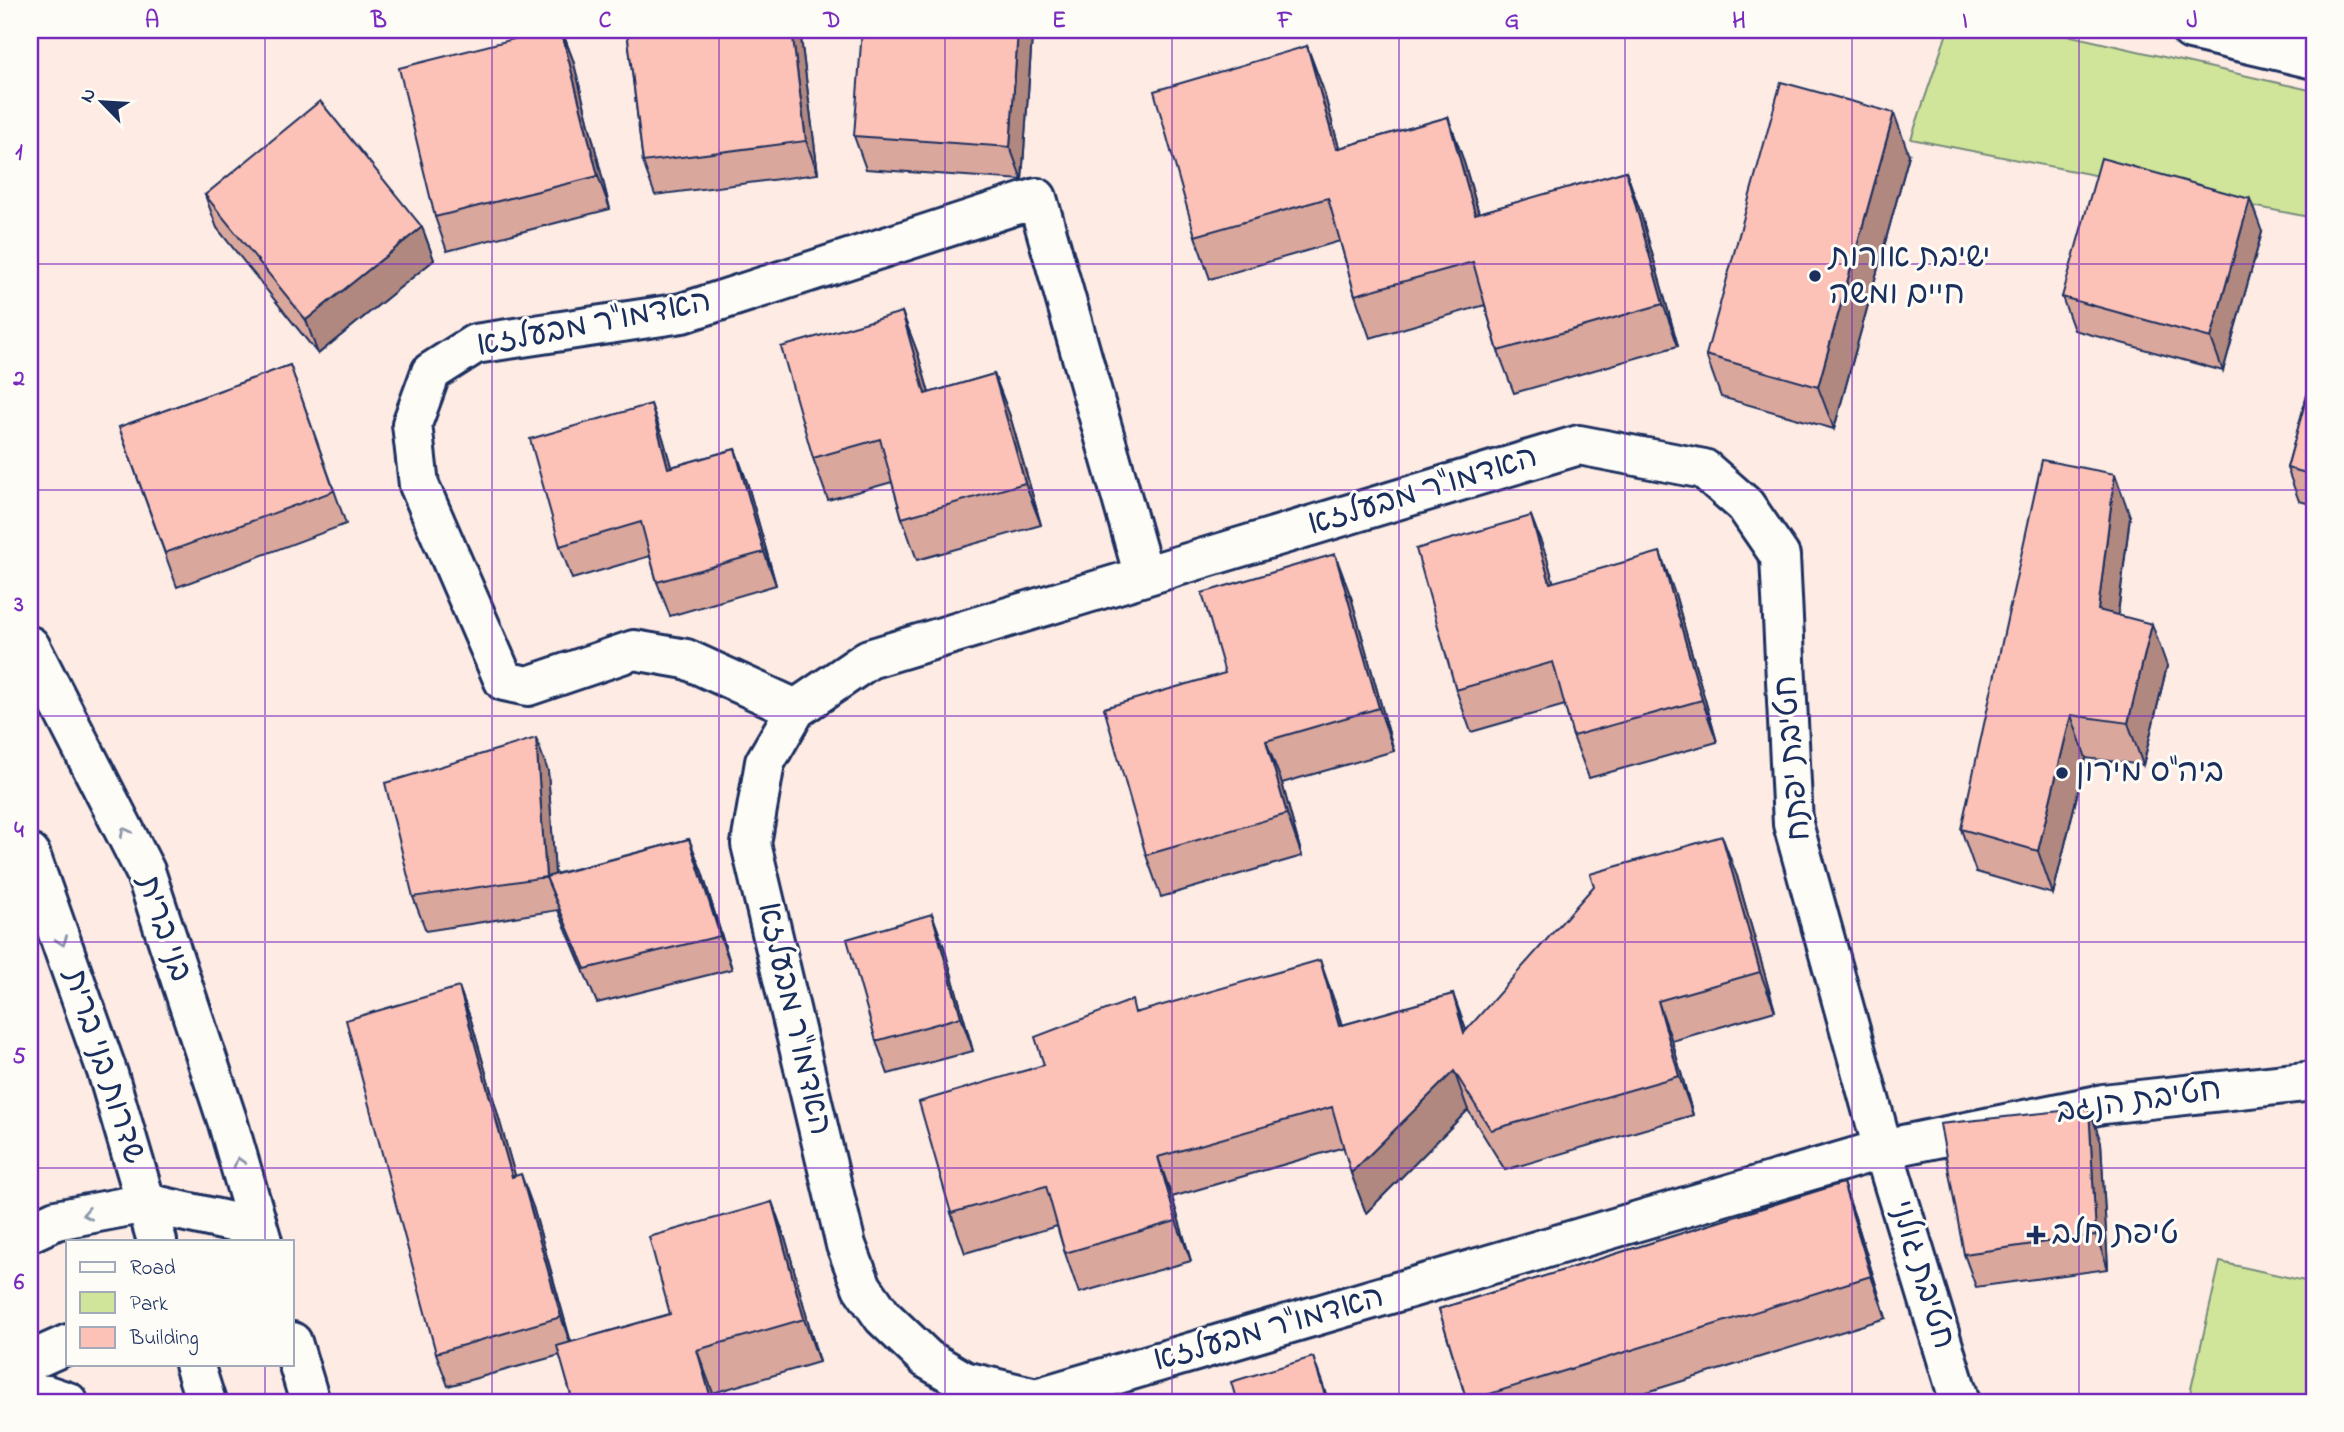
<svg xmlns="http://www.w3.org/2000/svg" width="2344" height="1432" font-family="'Indie Flower','Playpen Sans Hebrew',sans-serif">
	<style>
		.green { fill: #d0e59a; stroke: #768a7c; stroke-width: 2 }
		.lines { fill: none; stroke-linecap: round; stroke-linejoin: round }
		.street-casing { stroke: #1b2f5e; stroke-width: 44 }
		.secondary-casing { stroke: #1b2f5e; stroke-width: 44 }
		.street { stroke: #fdfcf7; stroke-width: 38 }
		.secondary { stroke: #fdfcf7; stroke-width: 38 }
		.wall { fill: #daa79d; stroke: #1b2f5e; stroke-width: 2 }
		.shaded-wall { fill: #b18880; stroke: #1b2f5e; stroke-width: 2 }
		.building { fill: #fdc2b7; stroke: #1b2f5e; stroke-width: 2 }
		.oneway { stroke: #8c96aa }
		.grid { fill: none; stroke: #7b2cbf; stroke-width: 2; stroke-opacity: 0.55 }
		.poi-dot { fill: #1b2f5e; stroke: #fdfcf7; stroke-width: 2.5 }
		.labels { text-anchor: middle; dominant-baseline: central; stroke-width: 6; stroke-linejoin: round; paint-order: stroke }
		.poi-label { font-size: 32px; fill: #1b2f5e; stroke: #fdfcf7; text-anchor: start }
		.street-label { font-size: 32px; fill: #1b2f5e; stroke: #fdfcf7 }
		.neatline { fill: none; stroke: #7b2cbf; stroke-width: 2.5 }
		.grid-label { font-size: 23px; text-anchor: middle; font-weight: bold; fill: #7b2cbf }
	</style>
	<rect width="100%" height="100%" fill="#fdebe4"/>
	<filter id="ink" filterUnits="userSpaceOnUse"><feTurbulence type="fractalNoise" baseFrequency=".0143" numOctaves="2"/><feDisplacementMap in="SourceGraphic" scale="14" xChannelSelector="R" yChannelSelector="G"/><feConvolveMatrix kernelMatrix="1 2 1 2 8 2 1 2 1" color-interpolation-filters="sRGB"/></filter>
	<g filter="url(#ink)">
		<path class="green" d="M 1948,30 L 2045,30 L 2314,91 L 2314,218 L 1911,139 Z
			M 2220,1262 L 2314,1283 L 2314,1402 L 2188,1402 Z"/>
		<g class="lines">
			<g class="street-casing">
				<path id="street" d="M 796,709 L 686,659 L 634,650 L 528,686 L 504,681 L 419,485 L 412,424 L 431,372 L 475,344 L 682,313 L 1037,198 L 1144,576
					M 1960,1402 L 1883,1149 L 1793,824 L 1780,556 L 1745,505 L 1704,469 L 1579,445 L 869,659 L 796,709 L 765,762 L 751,844 L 846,1245 L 862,1287 L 883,1317 L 927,1359 L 964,1381 L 1036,1398 L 1883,1149 L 2103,1104 L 2314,1081"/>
			</g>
			<g class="secondary-casing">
				<path id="secondary" d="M 2191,30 L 2314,59
					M 30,646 L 145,871 L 227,1120 L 262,1241
					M 30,854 L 108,1074 L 157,1241
					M 30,1232 L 56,1220 L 146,1203 L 258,1228
					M 292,1342 L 310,1402
					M 30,1361 L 68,1344
					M 194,1364 L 206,1402
					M 30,1394 L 47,1395 L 68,1402"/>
			</g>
			<use href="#street" class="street"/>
			<use href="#secondary" class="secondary"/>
		</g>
		<path class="wall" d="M 562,30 L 573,60 L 610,209 L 447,251 L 435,217 Z
			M 627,30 L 800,30 L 818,174 L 655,195 L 643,162 Z
			M 1032,36 L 1022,180 L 866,169 L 854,136 Z
			M 1307,46 L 1323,89 L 1339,148 L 1448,117 L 1463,159 L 1479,213 L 1626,171 L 1641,214 L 1678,346 L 1514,393 L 1498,351 L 1485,305 L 1370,338 L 1355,295 L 1340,241 L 1210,279 L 1195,236 Z
			M 1909,155 L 1834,429 L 1721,397 L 1706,355 Z
			M 205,195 L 422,227 L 434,260 L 318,354 L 217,228 Z
			M 2262,232 L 2223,371 L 2074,330 L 2062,297 Z
			M 902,312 L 918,354 L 929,393 L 994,374 L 1010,416 L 1041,525 L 917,560 L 902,518 L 892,482 L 828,500 L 813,458 Z
			M 290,365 L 346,524 L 177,587 L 119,427 Z
			M 2314,370 L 2314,505 L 2299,501 L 2287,468 Z
			M 663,438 L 671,467 L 735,449 L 747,482 L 776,585 L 670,616 L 657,582 L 650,556 L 572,579 L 560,546 Z
			M 1531,516 L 1547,558 L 1553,582 L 1675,594 L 1717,742 L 1589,778 L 1573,736 L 1565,705 L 1471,732 L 1456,690 Z
			M 2130,516 L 2118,615 L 2167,666 L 2143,765 L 2086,758 L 2053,894 L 1976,872 L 1961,829 Z
			M 1351,597 L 1394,751 L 1282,783 L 1302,856 L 1161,897 L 1146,855 L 1225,673 Z
			M 548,771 L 555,874 L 689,839 L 702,872 L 732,969 L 597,1003 L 558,910 L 426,931 L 413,897 Z
			M 1737,876 L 1775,1011 L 1672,1041 L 1693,1115 L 1505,1170 L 1468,1110 L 1366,1213 L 1351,1173 L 1344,1147 L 1172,1197 L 1191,1261 L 1079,1293 L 1065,1253 L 1057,1226 L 965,1253 L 951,1213 L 1044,1065 L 1136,1012 L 1334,1000 L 1342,1025 L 1453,994 L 1466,1030 Z
			M 932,914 L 944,947 L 973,1051 L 888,1074 L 876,1041 Z
			M 459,987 L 471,1020 L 515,1176 L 533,1207 L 571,1342 L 670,1314 L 772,1202 L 787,1244 L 819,1362 L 713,1393 L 715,1402 L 573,1402 L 560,1355 L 448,1386 L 436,1353 Z
			M 2101,1142 L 2108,1269 L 1976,1287 L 1964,1254 Z
			M 1843,1183 L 1858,1226 L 1886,1318 L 1615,1402 L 1467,1402 L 1439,1309 Z"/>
		<path class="shaded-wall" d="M 561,30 L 573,60 L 610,209 L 598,176 Z
			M 792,30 L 800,30 L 818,174 L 806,141 Z
			M 1018,30 L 1030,30 L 1032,36 L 1022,180 L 1010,147 Z
			M 1307,46 L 1323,89 L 1351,191 L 1336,149 Z
			M 1894,113 L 1909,155 L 1834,429 L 1818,387 Z
			M 1448,117 L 1463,159 L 1491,256 L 1475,214 Z
			M 1626,171 L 1641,214 L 1678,346 L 1663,304 Z
			M 2250,199 L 2262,232 L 2223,371 L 2211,338 Z
			M 422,227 L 434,260 L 318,354 L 306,320 Z
			M 902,312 L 918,354 L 941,436 L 925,394 Z
			M 994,374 L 1010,416 L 1041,525 L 1025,483 Z
			M 651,404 L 663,438 L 681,501 L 668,468 Z
			M 735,449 L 747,482 L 776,585 L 764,552 Z
			M 2115,474 L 2130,516 L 2113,652 L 2098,610 Z
			M 1531,516 L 1547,558 L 1565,626 L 1550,583 Z
			M 1660,552 L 1675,594 L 1717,742 L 1702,700 Z
			M 1335,554 L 1351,597 L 1394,751 L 1379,708 Z
			M 2152,624 L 2167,666 L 2143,765 L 2128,723 Z
			M 2071,715 L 2086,758 L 2053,894 L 2038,851 Z
			M 536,738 L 548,771 L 557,904 L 546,877 Z
			M 1266,741 L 1282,783 L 1302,856 L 1287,814 Z
			M 1722,836 L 1737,876 L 1775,1011 L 1760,972 Z
			M 689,839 L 702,872 L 732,969 L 720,936 Z
			M 932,914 L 944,947 L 973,1051 L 961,1017 Z
			M 1320,960 L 1334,1000 L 1353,1066 L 1339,1026 Z
			M 459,987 L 471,1020 L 525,1210 L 512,1177 Z
			M 1453,994 L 1467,1033 L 1464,1033 Z
			M 1658,1001 L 1672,1041 L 1693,1115 L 1679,1076 Z
			M 1454,1071 L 1468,1110 L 1366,1213 L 1351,1173 Z
			M 2089,1108 L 2101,1142 L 2108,1269 L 2096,1235 Z
			M 1158,1157 L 1172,1197 L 1191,1261 L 1176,1221 Z
			M 521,1174 L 533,1207 L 573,1351 L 561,1317 Z
			M 1843,1183 L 1858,1226 L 1886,1318 L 1871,1276 Z
			M 772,1202 L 787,1244 L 819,1362 L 804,1319 Z
			M 697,1350 L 713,1393 L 715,1402 L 712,1402 Z
			M 1313,1357 L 1329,1402 L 1327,1402 Z"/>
		<path class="building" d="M 550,30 L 561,30 L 598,176 L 435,217 L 399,68 Z
			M 627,30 L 792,30 L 806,141 L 643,162 Z
			M 862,30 L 1018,30 L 1010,147 L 854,136 Z
			M 1307,46 L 1336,149 L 1448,117 L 1475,214 L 1626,171 L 1663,304 L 1498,351 L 1473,262 L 1355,295 L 1328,198 L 1195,236 L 1154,91 Z
			M 1781,82 L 1894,113 L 1818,387 L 1706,355 Z
			M 320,101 L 422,227 L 306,320 L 205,195 Z
			M 2101,158 L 2250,199 L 2211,338 L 2062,297 Z
			M 902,312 L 925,394 L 994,374 L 1025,483 L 902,518 L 880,439 L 813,458 L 781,347 Z
			M 290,365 L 334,491 L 165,553 L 119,427 Z
			M 2314,370 L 2314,475 L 2287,468 Z
			M 651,404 L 668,468 L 735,449 L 764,552 L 657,582 L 641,522 L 560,546 L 530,439 Z
			M 2042,460 L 2115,474 L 2098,610 L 2152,624 L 2128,723 L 2071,715 L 2038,851 L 1961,829 Z
			M 1531,516 L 1550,583 L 1660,552 L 1702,700 L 1573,736 L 1553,662 L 1456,690 L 1416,549 Z
			M 1335,554 L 1379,708 L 1266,741 L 1287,814 L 1146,855 L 1104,708 L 1225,673 L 1202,593 Z
			M 536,738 L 546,877 L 413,897 L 385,783 Z
			M 1722,836 L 1760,972 L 1658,1001 L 1679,1076 L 1491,1130 L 1454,1071 L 1351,1173 L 1332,1107 L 1158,1157 L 1176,1221 L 1065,1253 L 1046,1186 L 951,1213 L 919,1102 L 1044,1065 L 1035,1037 L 1132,1000 L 1135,1013 L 1320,960 L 1339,1026 L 1453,994 L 1464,1033 L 1594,886 L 1590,874 Z
			M 689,839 L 720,936 L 585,969 L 546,877 Z
			M 932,914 L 961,1017 L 876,1041 L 847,939 Z
			M 459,987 L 512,1177 L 521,1174 L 561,1317 L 436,1353 L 346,1020 Z
			M 2089,1108 L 2096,1235 L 1964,1254 L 1940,1124 Z
			M 1843,1183 L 1871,1276 L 1467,1401 L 1439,1309 Z
			M 772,1202 L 804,1319 L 697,1350 L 712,1402 L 573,1402 L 557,1346 L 670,1314 L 649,1237 Z
			M 1313,1357 L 1327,1402 L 1237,1402 L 1231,1382 Z"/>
		<defs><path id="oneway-chevron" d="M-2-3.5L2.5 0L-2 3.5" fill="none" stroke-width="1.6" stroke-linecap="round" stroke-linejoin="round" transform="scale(1.75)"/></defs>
		<g class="oneway">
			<use href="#oneway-chevron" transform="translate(125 832) rotate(-117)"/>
			<use href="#oneway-chevron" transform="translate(62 941) rotate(71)"/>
			<use href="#oneway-chevron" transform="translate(239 1162) rotate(-106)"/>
			<use href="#oneway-chevron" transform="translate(87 1214) rotate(169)"/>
		</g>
	</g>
	<path class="grid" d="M 265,30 L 265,1241M 492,30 L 492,1402M 719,30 L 719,1402M 945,30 L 945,1402M 1172,30 L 1172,1402M 1399,30 L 1399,1402M 1625,30 L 1625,1402M 1852,30 L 1852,1402M 2079,30 L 2079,1402M 30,264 L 2314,264M 30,490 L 2314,490M 30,716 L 2314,716M 30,942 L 2314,942M 30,1168 L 2314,1168M 265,1364 L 265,1402"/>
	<g class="poi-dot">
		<circle cx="1815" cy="276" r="7"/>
		<circle cx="2062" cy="773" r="7"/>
		<path d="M2032.5 1224.5h7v7h7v7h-7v7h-7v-7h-7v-7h7z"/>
	</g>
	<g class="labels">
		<g class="poi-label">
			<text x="1829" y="258">ישיבת אורות<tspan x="1829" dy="37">חיים ומשה</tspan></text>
			<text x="2076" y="773">ביה"ס מירון</text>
			<text x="2052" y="1235">טיפת חלב</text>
		</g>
		<g class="street-label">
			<text transform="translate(594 325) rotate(-11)">האדמו"ר מבעלזא</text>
			<text transform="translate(1423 492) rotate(-17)">האדמו"ר מבעלזא</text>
			<text transform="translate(1794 758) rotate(-95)">חטיבת יפתח</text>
			<text transform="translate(163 929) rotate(71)">בני ברית</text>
			<text transform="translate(793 1019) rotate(77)">האדמו"ר מבעלזא</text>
			<text transform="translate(103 1067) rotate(72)">שדרות בני ברית</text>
			<text transform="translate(2139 1102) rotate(-8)">חטיבת הנגב</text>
			<text transform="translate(1921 1275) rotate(73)">חטיבת גולני</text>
			<text transform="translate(1269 1330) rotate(-16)">האדמו"ר מבעלזא</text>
		</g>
	</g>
	<rect width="2344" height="1432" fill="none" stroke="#fdfcf7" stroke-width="77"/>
	<rect x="66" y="1240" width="228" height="126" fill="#fdfcf7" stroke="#a3aaba" stroke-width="2"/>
	<rect x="80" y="1262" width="35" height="10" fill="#fdfcf7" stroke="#a3aaba" stroke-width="2"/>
	<text x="130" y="1274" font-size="21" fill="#1b2f5e">Road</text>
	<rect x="80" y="1292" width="35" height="21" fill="#d0e59a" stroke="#a3aaba" stroke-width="2"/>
	<text x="130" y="1310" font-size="21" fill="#1b2f5e">Park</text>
	<rect x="80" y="1327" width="35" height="21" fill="#fdc2b7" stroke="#a3aaba" stroke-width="2"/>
	<text x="130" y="1344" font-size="21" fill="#1b2f5e">Building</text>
	<g transform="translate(102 102) rotate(295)" stroke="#fdfcf7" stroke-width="5" paint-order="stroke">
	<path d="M0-5L12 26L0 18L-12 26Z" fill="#1b2f5e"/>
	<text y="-10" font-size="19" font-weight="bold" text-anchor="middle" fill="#1b2f5e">N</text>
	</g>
	<rect x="38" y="38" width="2268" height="1356" class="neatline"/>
	<g class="grid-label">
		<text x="152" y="27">A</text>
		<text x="379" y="27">B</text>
		<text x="605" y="27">C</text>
		<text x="832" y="27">D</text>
		<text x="1059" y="27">E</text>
		<text x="1285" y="27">F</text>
		<text x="1512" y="27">G</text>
		<text x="1739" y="27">H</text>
		<text x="1965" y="27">I</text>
		<text x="2192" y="27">J</text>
		<text x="19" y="159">1</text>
		<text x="19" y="385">2</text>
		<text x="19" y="611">3</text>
		<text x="19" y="837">4</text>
		<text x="19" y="1063">5</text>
		<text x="19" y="1289">6</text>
	</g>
</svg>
